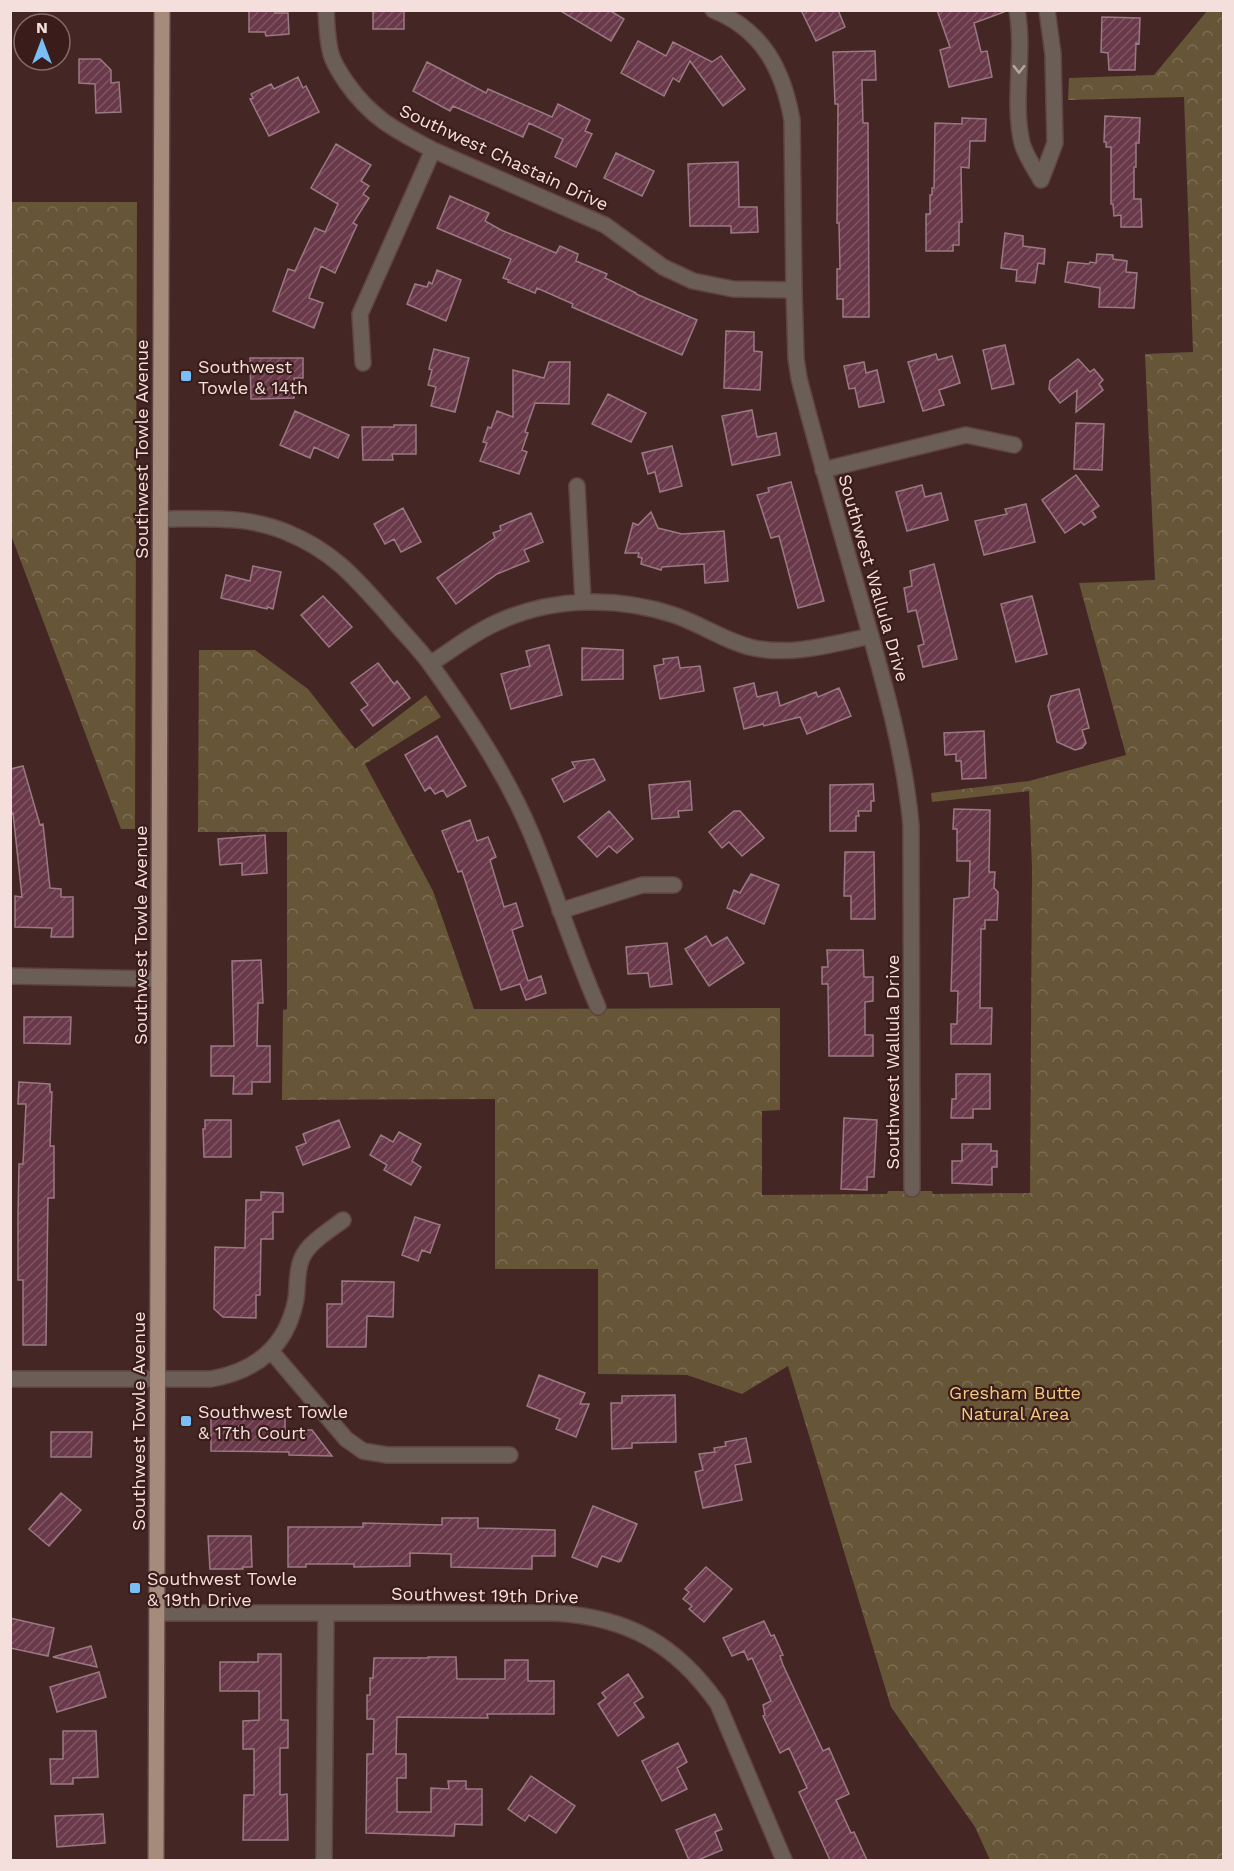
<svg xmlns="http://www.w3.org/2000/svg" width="1234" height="1871" font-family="'Work Sans',sans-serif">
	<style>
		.park { fill: url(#park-crowns) }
		.building { fill: url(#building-hatch); stroke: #9b7984; stroke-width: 1.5 }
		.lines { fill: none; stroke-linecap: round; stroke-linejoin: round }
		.minor-casing { stroke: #604442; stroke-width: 18 }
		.major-casing { stroke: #604442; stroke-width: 18 }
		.minor { stroke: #6b5e56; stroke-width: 15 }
		.major { stroke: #a58b7b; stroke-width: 15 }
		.oneway { stroke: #b6a5a0 }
		.poi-dot { fill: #7abef8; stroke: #3a1d1a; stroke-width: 2 }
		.labels { text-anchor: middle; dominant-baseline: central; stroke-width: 4.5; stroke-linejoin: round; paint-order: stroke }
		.street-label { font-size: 18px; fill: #f4dfdd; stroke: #3a1d1a }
		.poi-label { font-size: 18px; fill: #f4dfdd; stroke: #3a1d1a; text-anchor: start }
		.park-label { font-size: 18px; fill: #f3cb82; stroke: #3a1d1a }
	</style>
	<defs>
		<pattern id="park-crowns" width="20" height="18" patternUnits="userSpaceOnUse" patternTransform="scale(1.5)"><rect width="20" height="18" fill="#665537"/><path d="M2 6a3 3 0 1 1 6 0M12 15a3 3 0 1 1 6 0" fill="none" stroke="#7c6d54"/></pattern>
		<pattern id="building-hatch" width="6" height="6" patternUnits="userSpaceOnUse" patternTransform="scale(1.5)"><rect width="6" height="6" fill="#69394a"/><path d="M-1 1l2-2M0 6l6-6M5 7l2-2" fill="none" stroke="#7f5564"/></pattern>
	</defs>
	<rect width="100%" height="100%" fill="#442724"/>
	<path class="park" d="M 1207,11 L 1223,11 L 1223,1860 L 990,1860 L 975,1827 L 891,1707 L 788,1366 L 742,1394 L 687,1375 L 598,1374 L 598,1269 L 495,1269 L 495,1099 L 282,1100 L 283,1010 L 287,1009 L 287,832 L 198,832 L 199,650 L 255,650 L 308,689 L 355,749 L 426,695 L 441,717 L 365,764 L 433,891 L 474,1009 L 780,1008 L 780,1110 L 762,1111 L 762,1195 L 887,1194 L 888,1191 L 932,1191 L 933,1194 L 1030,1193 L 1032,868 L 1029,791 L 932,802 L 931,793 L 1029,781 L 1126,755 L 1079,583 L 1155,580 L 1145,354 L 1193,352 L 1184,97 L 1068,100 L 1069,78 L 1154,75 Z
		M 11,202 L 137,202 L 135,829 L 121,829 L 11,535 Z"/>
	<path class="building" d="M 249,10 L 275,10 L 275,13 L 288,13 L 289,34 L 266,36 L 265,32 L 249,32 Z
		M 373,10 L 404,10 L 404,29 L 373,29 Z
		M 559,10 L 609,10 L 624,19 L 611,41 Z
		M 801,10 L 838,10 L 845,27 L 816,41 Z
		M 937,10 L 1004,10 L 1004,12 L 974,23 L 981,52 L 987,51 L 992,77 L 949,87 L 940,50 L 950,47 Z
		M 1102,17 L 1140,18 L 1139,44 L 1136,43 L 1135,70 L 1109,70 L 1108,53 L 1101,52 Z
		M 638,41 L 666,56 L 673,42 L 712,62 L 721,56 L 745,89 L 723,106 L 690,61 L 679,82 L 673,78 L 664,96 L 621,73 Z
		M 875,51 L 876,80 L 862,80 L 863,123 L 868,123 L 869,317 L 843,317 L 843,299 L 837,299 L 837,269 L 840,269 L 839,223 L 837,223 L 838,104 L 835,104 L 833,52 Z
		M 79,59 L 100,59 L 111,70 L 111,83 L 119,82 L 121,112 L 96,113 L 95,84 L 79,83 Z
		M 427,62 L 486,93 L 488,89 L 552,117 L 558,104 L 590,120 L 585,131 L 592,134 L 576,167 L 555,157 L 563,139 L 529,123 L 523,137 L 453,106 L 450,111 L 413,91 Z
		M 298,77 L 303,88 L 306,86 L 319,112 L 269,136 L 250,99 L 253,98 L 251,94 L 271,84 L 274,89 Z
		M 1105,116 L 1140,118 L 1139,143 L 1136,143 L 1136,167 L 1134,167 L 1134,199 L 1141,199 L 1142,227 L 1121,227 L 1121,215 L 1114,216 L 1113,204 L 1111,204 L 1111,147 L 1106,147 L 1106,142 L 1104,142 Z
		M 962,118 L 986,119 L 985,141 L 970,141 L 969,168 L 961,167 L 962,222 L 959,222 L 959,245 L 953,245 L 953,251 L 926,251 L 926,214 L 930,214 L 930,195 L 932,195 L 932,188 L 934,188 L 935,123 L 962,124 Z
		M 336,144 L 371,165 L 361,181 L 369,186 L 363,194 L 369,198 L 353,223 L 357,225 L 335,273 L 321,266 L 309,298 L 323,303 L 314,328 L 273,311 L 288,269 L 295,271 L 315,228 L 325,232 L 338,204 L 311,188 Z
		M 616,153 L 654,171 L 642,196 L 604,178 Z
		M 738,162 L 739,207 L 757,207 L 758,232 L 731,233 L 731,226 L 690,226 L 688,164 Z
		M 450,196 L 489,213 L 485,221 L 501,230 L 556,253 L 560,246 L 578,254 L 576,261 L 607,274 L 605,278 L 636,293 L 636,294 L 697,320 L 682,355 L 572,307 L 573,304 L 537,288 L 535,293 L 508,282 L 509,280 L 503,278 L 511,259 L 437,228 Z
		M 1005,233 L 1023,236 L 1023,246 L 1045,249 L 1044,264 L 1038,263 L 1035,283 L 1016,281 L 1017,270 L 1001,268 Z
		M 1097,254 L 1113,255 L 1113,259 L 1127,261 L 1126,272 L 1137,273 L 1134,308 L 1099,307 L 1100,288 L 1065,282 L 1068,262 L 1089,264 L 1090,262 L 1096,263 Z
		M 437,270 L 461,280 L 446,321 L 407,304 L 415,284 L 427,287 L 429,282 L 432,284 Z
		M 726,331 L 754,332 L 754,351 L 762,352 L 760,390 L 724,388 Z
		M 1005,345 L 1014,384 L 992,389 L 983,350 Z
		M 434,349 L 469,358 L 455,412 L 431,406 L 436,387 L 428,385 L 432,370 L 429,369 Z
		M 936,354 L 938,360 L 952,356 L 960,383 L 939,390 L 944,405 L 923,411 L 908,362 Z
		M 250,358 L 303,358 L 303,378 L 294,378 L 294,398 L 251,399 Z
		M 1078,359 L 1090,372 L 1094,369 L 1103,380 L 1099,384 L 1103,390 L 1076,412 L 1077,390 L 1060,403 L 1049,389 L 1050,381 Z
		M 549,362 L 570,362 L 569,404 L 535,403 L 525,432 L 528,433 L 522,450 L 527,452 L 519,474 L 480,461 L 487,443 L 483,442 L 488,427 L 491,428 L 497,411 L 513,417 L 513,370 L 544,378 Z
		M 864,362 L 866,373 L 877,370 L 884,402 L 859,407 L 855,388 L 849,389 L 844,366 Z
		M 608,394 L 646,413 L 631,442 L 592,424 Z
		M 752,410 L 757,437 L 776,433 L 780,455 L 732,465 L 722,416 Z
		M 295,411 L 349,435 L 338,458 L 314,447 L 310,458 L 280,445 Z
		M 1076,423 L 1104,424 L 1102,470 L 1074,469 Z
		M 394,425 L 416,425 L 416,454 L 392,454 L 393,460 L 363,460 L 362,427 L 394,427 Z
		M 672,446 L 682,486 L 660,492 L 655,472 L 648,474 L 642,453 Z
		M 1076,475 L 1099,506 L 1092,511 L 1096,517 L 1084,525 L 1081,522 L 1065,533 L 1042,500 Z
		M 791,482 L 824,601 L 798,608 L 779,536 L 771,538 L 757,495 L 769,492 L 768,488 Z
		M 922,485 L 925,497 L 941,493 L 948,520 L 907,531 L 896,492 Z
		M 1026,504 L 1035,542 L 984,555 L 975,521 L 1007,514 L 1005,509 Z
		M 403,508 L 421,542 L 401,552 L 394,539 L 385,544 L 374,524 Z
		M 651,512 L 658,528 L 682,534 L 724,531 L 728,581 L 705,583 L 704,564 L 662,567 L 661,570 L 641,564 L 642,558 L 638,557 L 639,553 L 625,553 L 633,523 L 638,525 Z
		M 531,513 L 543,542 L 524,550 L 529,561 L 497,574 L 456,604 L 437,578 L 495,538 L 493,533 L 501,530 L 500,526 Z
		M 934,564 L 957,659 L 923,667 L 918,646 L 924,644 L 916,610 L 908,612 L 904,588 L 912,586 L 910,571 Z
		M 253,566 L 281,572 L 273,609 L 268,607 L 267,609 L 221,598 L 226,575 L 250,581 Z
		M 323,596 L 352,627 L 329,647 L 301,615 Z
		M 1032,596 L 1047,654 L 1016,662 L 1001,604 Z
		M 549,645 L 562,695 L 511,709 L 501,674 L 530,666 L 526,651 Z
		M 582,648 L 623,650 L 623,679 L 582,680 Z
		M 678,657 L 680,668 L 700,666 L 704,691 L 660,699 L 654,666 L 664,664 L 663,659 Z
		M 378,663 L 394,684 L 397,681 L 410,698 L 373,726 L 361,710 L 368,705 L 351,683 Z
		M 754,683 L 757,697 L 777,692 L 780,706 L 816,692 L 818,697 L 839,688 L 851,716 L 807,734 L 800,717 L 764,726 L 763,724 L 744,729 L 734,688 Z
		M 1079,689 L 1089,728 L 1082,730 L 1086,743 L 1082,748 L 1075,750 L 1057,742 L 1048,706 L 1051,696 Z
		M 984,731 L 986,778 L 962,779 L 961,761 L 956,761 L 956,754 L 945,755 L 944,733 Z
		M 437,736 L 466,786 L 447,797 L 443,790 L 435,794 L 430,787 L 425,791 L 405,755 Z
		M 594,759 L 605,780 L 564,802 L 552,779 L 575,768 L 572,762 Z
		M 23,766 L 40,825 L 43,824 L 50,888 L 61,889 L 61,897 L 73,897 L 73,937 L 51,937 L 52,928 L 15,927 L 15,896 L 22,897 L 13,813 L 10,814 L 10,769 Z
		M 690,781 L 692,810 L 678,811 L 679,817 L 652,819 L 649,785 Z
		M 873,784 L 874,801 L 871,801 L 871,811 L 858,811 L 859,816 L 856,816 L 856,831 L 830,831 L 830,785 Z
		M 954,809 L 990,810 L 989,872 L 995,872 L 994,888 L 998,892 L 998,899 L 997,920 L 985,920 L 985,929 L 981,929 L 980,1008 L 992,1008 L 991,1044 L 951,1044 L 951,1024 L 957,1024 L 958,991 L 951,991 L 954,899 L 969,897 L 970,861 L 957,861 L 957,829 L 953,829 Z
		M 609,811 L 633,839 L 617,853 L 609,846 L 597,857 L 578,837 Z
		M 734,811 L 740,811 L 764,838 L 742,856 L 729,842 L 722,848 L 709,832 Z
		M 470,820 L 477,841 L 488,837 L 496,857 L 490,860 L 504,907 L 516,903 L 523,926 L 512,930 L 528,981 L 541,976 L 546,993 L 526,1000 L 520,984 L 501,990 L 462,871 L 458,872 L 442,831 Z
		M 265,835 L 267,873 L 242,875 L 242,863 L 220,865 L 218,839 Z
		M 845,852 L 874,852 L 875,919 L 851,919 L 851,896 L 844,896 Z
		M 751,874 L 779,885 L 764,924 L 727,908 L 734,890 L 740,893 Z
		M 706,936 L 712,946 L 727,937 L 744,963 L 709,986 L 685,949 Z
		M 667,943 L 672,984 L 650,987 L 648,973 L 628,974 L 626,947 Z
		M 827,950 L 863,950 L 864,977 L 873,977 L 873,1001 L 865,1002 L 865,1035 L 873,1035 L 873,1056 L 829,1056 L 828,984 L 822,984 L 822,967 L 828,967 Z
		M 261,960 L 263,1003 L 258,1003 L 257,1046 L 270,1046 L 270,1082 L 252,1082 L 252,1094 L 233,1094 L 234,1076 L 211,1076 L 211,1046 L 234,1046 L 232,961 Z
		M 24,1017 L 71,1017 L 70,1044 L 24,1043 Z
		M 956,1074 L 990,1074 L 990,1109 L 973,1109 L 973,1118 L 951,1118 L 952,1099 L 956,1099 Z
		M 19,1082 L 50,1084 L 50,1092 L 52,1092 L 50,1146 L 54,1146 L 54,1198 L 48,1198 L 46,1345 L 23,1345 L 23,1280 L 18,1280 L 18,1217 L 19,1164 L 23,1164 L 26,1104 L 18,1104 Z
		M 844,1118 L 877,1120 L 874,1177 L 867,1177 L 867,1190 L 841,1189 Z
		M 205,1120 L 231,1120 L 231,1157 L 204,1157 L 203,1129 L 205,1129 Z
		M 339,1120 L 350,1147 L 303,1165 L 296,1147 L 306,1143 L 303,1134 Z
		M 399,1132 L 421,1144 L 412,1161 L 421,1167 L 411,1185 L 384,1170 L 387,1165 L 370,1155 L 381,1135 L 393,1142 Z
		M 962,1144 L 991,1144 L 991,1151 L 997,1151 L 997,1167 L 992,1167 L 992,1185 L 952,1183 L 952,1161 L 962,1161 Z
		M 261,1192 L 283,1193 L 283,1212 L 273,1212 L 273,1239 L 261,1239 L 260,1295 L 256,1295 L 256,1318 L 223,1317 L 214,1309 L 215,1247 L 245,1248 L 246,1200 L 261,1200 Z
		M 415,1217 L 440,1225 L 430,1253 L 422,1250 L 418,1261 L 402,1255 Z
		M 342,1281 L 394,1282 L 393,1317 L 367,1316 L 366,1347 L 327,1347 L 327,1304 L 342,1304 Z
		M 539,1375 L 585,1393 L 580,1404 L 589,1404 L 576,1437 L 556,1429 L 560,1419 L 527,1406 Z
		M 675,1395 L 676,1442 L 632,1443 L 632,1448 L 612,1449 L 611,1403 L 622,1403 L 622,1396 Z
		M 211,1417 L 285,1418 L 285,1430 L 312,1430 L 332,1456 L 289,1455 L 289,1452 L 211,1451 Z
		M 51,1432 L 92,1432 L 91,1457 L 51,1457 Z
		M 746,1438 L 751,1462 L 735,1465 L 742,1500 L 703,1508 L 695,1472 L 703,1470 L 699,1454 L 715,1452 L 714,1448 L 726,1446 L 725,1442 Z
		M 61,1493 L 81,1510 L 49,1546 L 29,1529 Z
		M 593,1506 L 637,1524 L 621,1561 L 620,1560 L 619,1562 L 602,1556 L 597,1567 L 572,1557 Z
		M 442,1518 L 478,1518 L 478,1528 L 555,1530 L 555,1556 L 532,1556 L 532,1569 L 451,1567 L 451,1554 L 410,1553 L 410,1566 L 354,1567 L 354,1564 L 306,1564 L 306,1567 L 288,1567 L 288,1527 L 363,1527 L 363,1523 L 442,1525 Z
		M 208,1536 L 251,1536 L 252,1567 L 243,1567 L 243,1569 L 210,1569 Z
		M 706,1567 L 732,1589 L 704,1622 L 689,1609 L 692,1606 L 683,1599 L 689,1592 L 685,1589 Z
		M 10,1618 L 54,1628 L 48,1656 L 10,1648 Z
		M 764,1621 L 771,1636 L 774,1635 L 783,1655 L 780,1656 L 783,1665 L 823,1751 L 829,1748 L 849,1794 L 836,1800 L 851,1833 L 854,1832 L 867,1860 L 830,1860 L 799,1792 L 807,1788 L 789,1748 L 780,1753 L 763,1716 L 765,1715 L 763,1705 L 771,1701 L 752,1658 L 748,1660 L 744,1651 L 732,1656 L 723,1638 Z
		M 91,1646 L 97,1667 L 53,1657 Z
		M 258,1654 L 281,1654 L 281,1720 L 288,1720 L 288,1748 L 280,1748 L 280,1795 L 287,1794 L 288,1840 L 243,1840 L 244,1795 L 254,1795 L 254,1749 L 243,1749 L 243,1721 L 259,1720 L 259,1691 L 220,1691 L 220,1662 L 258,1662 Z
		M 428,1657 L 456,1657 L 457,1679 L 505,1679 L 505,1660 L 528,1660 L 528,1681 L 554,1681 L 554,1714 L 487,1714 L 488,1718 L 397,1717 L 396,1754 L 406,1754 L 406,1778 L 397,1778 L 397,1812 L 431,1812 L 431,1788 L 449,1789 L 448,1781 L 466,1781 L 466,1789 L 482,1789 L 482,1825 L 455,1824 L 454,1836 L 366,1833 L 367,1754 L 373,1754 L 374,1719 L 367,1719 L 367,1695 L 370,1695 L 370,1678 L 373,1678 L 374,1658 L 428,1658 Z
		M 99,1672 L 106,1697 L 57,1712 L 50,1687 Z
		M 628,1674 L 643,1697 L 634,1703 L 644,1717 L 618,1736 L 598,1704 L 606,1698 L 602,1693 Z
		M 63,1731 L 96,1731 L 98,1777 L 73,1778 L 73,1784 L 51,1784 L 50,1759 L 63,1759 Z
		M 678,1743 L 687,1762 L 677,1768 L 687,1789 L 662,1801 L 642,1761 Z
		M 531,1776 L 575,1806 L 556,1833 L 529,1815 L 525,1821 L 508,1809 Z
		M 103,1814 L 105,1843 L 57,1847 L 55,1816 Z
		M 715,1814 L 722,1829 L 715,1832 L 722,1850 L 698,1860 L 689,1860 L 676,1830 Z"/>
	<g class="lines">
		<g class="minor-casing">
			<path id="minor" d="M 326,10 C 327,25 327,43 332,57 C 335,66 341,74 346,82 C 371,118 395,130 433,150 L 605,225 L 663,267 L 693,281 L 733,289 L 794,290
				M 713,10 C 763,30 783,70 792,120 L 794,290 L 796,358 L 799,378 C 818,452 839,525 860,598 C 881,672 904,748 911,825 L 912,1189
				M 1017,10 C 1025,54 1012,99 1022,143 C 1025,155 1035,169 1041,180
				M 1041,180 L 1055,143 L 1053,54 L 1047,10
				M 363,363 L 360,314 L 433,150
				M 823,470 L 966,435 L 1014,445
				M 577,486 L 583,601
				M 161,519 C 203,519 246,515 286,532 C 335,552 356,579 390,617 C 403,633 419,648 431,665 C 469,718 506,774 531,833 C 555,890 573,950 598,1007
				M 430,664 C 452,650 473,633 496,623 C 551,597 617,596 674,615 C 701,624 726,642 754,648 C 794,656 832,644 871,636
				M 560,911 L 642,885 L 674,885
				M 10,976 L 159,979
				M 271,1351 L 346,1439 L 363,1451 L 387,1455 L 510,1455
				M 10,1379 L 211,1379 C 256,1371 287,1347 296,1299 C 298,1285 296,1271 302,1258 C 308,1243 330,1230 343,1220
				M 157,1613 L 555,1613 C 628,1617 677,1645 718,1704 L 784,1860
				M 324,1860 L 326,1613"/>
		</g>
		<g class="major-casing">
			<path id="major" d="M 156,1860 L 162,10"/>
		</g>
		<use href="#minor" class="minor"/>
		<use href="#major" class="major"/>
	</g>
	<defs><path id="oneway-chevron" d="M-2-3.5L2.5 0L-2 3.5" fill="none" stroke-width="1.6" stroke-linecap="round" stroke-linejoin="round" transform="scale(1.5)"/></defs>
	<use class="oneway" href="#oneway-chevron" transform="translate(1019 69) rotate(91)"/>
	<g class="poi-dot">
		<rect x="180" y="370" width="12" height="12" rx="3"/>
		<rect x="180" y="1415" width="12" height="12" rx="3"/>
		<rect x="129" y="1582" width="12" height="12" rx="3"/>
	</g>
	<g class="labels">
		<g class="street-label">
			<text transform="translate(504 157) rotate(25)">Southwest Chastain Drive</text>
			<text transform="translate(141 449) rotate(-90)">Southwest Towle Avenue</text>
			<text transform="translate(874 578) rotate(74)">Southwest Wallula Drive</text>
			<text transform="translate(140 935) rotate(-90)">Southwest Towle Avenue</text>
			<text transform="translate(892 1062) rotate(-90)">Southwest Wallula Drive</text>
			<text transform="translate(138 1421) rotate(-90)">Southwest Towle Avenue</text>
			<text transform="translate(485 1595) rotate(1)">Southwest 19th Drive</text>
		</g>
		<g class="poi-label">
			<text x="198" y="366">Southwest<tspan x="198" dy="21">Towle &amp; 14th</tspan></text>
			<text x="198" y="1411">Southwest Towle<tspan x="198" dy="21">&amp; 17th Court</tspan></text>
			<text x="147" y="1578">Southwest Towle<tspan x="147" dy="21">&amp; 19th Drive</tspan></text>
		</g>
		<g class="park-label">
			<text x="1015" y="1392">Gresham Butte<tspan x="1015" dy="21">Natural Area</tspan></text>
		</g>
	</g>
	<rect width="1234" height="1871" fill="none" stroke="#f4dfdd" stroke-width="24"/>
	<g transform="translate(42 42)"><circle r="28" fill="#3a1d1a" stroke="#846b68" stroke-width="1.5"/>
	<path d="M0-4.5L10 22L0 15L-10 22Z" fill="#7abef8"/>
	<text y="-9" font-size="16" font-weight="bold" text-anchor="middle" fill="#f4dfdd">N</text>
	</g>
</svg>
